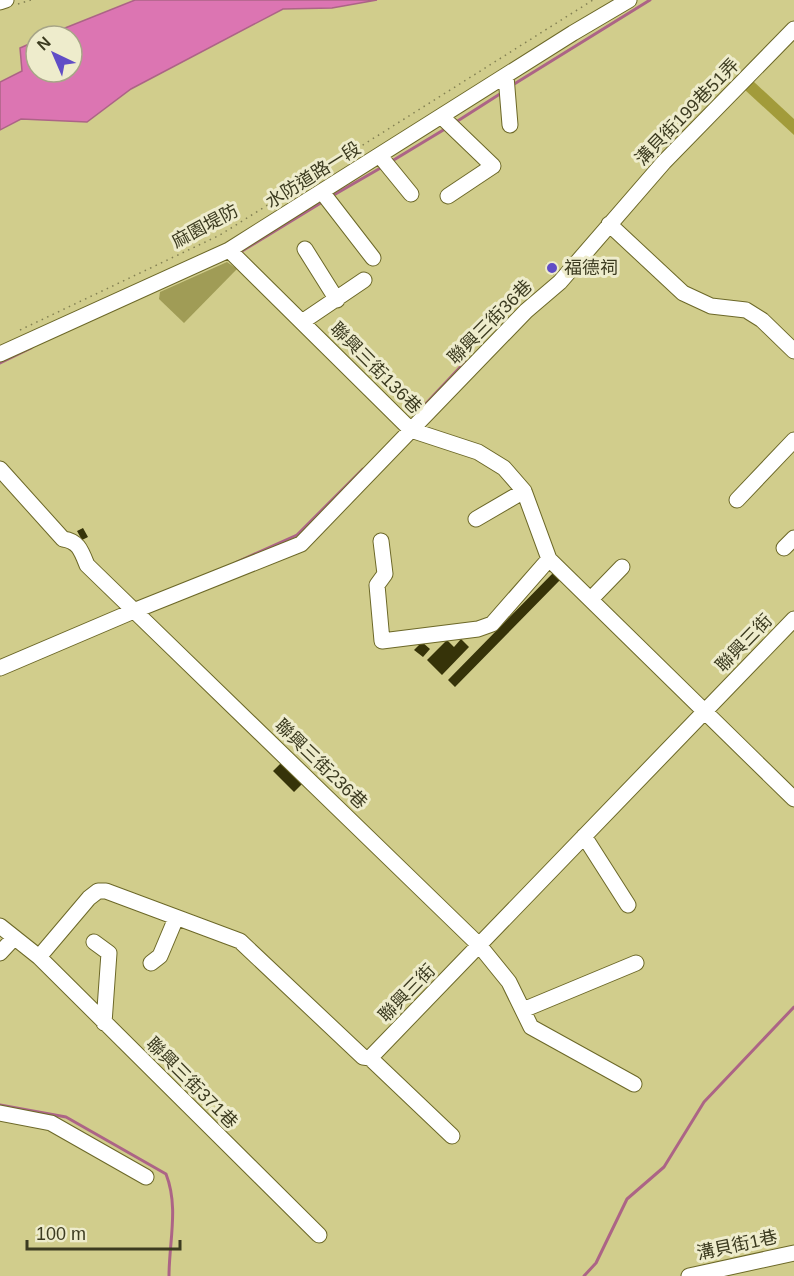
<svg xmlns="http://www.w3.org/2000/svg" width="794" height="1276" font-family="Arial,'Noto Sans TC',sans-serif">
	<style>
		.green { fill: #a09c56 }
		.forest { fill: #a29b3a }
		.water { fill: #dc75b2; stroke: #ac6486; stroke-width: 1.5 }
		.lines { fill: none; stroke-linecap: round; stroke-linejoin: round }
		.stream { stroke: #ac6486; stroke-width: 3 }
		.building { fill: #363309 }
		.minor-casing { stroke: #6c6828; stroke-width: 17 }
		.path { stroke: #838053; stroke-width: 1.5; stroke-dasharray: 1.5 4.5; stroke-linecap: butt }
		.minor { stroke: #fff; stroke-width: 15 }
		.poi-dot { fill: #604dc6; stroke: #eeeccc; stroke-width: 2 }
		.labels { text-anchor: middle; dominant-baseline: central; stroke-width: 6; stroke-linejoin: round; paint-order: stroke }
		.street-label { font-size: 18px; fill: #3c3b20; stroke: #eeeccc }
		.poi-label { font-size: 18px; fill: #3c3b20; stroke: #eeeccc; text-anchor: start }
	</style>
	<rect width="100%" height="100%" fill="#d1cd8c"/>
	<path class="green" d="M 227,262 L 237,269 L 184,323 L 159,299 L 160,292 Z"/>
	<path class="forest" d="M 753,81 L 794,119 L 794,135 L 745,90 Z"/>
	<path class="water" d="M 135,0 L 377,0 L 332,8 L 283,9 L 131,89 L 87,122 L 21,119 L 0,130 L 0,82 L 22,71 L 20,48 L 36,41 L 36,72 L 72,72 L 72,36 L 45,36 Z"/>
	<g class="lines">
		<path class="stream" d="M 511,86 L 650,0
			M 456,122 L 503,92
			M 392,161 L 445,129
			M 332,196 L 384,166
			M 242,251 L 324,201
			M 0,363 L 31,348
			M 419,411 L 465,362
			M 237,562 L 297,535 L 363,469
			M 0,1105 L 66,1117 L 166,1174 C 179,1207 169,1242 169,1276
			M 584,1276 L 596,1263 L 627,1199 L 664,1167 L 704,1102 L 794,1007"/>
	</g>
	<path class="building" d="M 552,261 L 558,272 L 553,275 L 546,264 Z
		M 83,528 L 88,537 L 82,540 L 77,531 Z
		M 553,573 L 560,580 L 455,687 L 448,680 Z
		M 461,639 L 469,647 L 442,675 L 427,660 L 447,640 L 454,647 Z
		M 422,642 L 430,649 L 423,657 L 414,650 Z
		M 282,762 L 303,783 L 294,792 L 273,771 Z"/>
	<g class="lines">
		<g class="minor-casing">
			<path id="minor" d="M 0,2 L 6,0
				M 506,76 L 510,125
				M 442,117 L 493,166 L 448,196
				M 380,156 L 411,194
				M 322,192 L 373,258
				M 609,224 L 683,293 L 711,306 L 746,310 L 762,320 L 794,351
				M 305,249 L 337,300
				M 229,250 L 411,430 L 478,452 L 504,468 L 524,491 L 549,559 L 794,799
				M 302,322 L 364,280
				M 0,354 L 229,250 L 573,33 L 629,0
				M 0,469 L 63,539 C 78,541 81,550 87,565 L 479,945 L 509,982 L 531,1027 L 634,1084
				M 737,500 L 794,440
				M 476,519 L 524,491
				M 381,541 L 385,574 L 377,585 L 382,641 L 478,629 L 492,624 L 549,559
				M 784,548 L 794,538
				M 591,599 L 622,567
				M 0,668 L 136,610 L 301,544 L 526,311 L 560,282 L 664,162 L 794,29
				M 584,836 L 628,905
				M 0,926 L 39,957 L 319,1235
				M 94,942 L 109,953 L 104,1023
				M 0,953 L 14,938
				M 39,957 L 89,898 L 98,891 L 106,891 L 240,941 L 363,1057 L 370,1058 L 794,619
				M 151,963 L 160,956 L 176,918
				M 523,1010 L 636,963
				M 370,1058 L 452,1136
				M 0,1113 L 51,1123 L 146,1177
				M 689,1276 L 794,1253"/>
		</g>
		<path class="path" d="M 18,4 L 31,0
			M 20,330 L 220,235 L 593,0"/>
		<use href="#minor" class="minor"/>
	</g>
	<circle class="poi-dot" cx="552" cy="268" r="6"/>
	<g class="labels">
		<g class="street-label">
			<text transform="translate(687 112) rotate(-46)">溝貝街199巷51弄</text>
			<text transform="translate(313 175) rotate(-32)">水防道路一段</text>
			<text transform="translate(205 226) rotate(-28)">麻園堤防</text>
			<text transform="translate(490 322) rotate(-45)">聯興三街36巷</text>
			<text transform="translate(376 368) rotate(45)">聯興三街136巷</text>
			<text transform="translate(744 643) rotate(-46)">聯興三街</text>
			<text transform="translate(321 764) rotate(44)">聯興三街236巷</text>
			<text transform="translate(407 993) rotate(-46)">聯興三街</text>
			<text transform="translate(192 1083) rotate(45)">聯興三街371巷</text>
			<text transform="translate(737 1245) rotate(-12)">溝貝街1巷</text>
		</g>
		<g class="poi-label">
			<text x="564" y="268">福德祠</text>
		</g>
	</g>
	<g transform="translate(54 54) rotate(316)"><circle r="28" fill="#eeeccc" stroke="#a7a587" stroke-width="1.5"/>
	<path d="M0-4.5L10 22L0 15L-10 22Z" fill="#604dc6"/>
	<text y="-9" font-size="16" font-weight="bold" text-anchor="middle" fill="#3c3b20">N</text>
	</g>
	<path d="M27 1240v9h153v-9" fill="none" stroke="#3c3b20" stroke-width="3"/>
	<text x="36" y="1240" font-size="18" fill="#3c3b20" stroke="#eeeccc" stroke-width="4.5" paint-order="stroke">100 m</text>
</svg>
